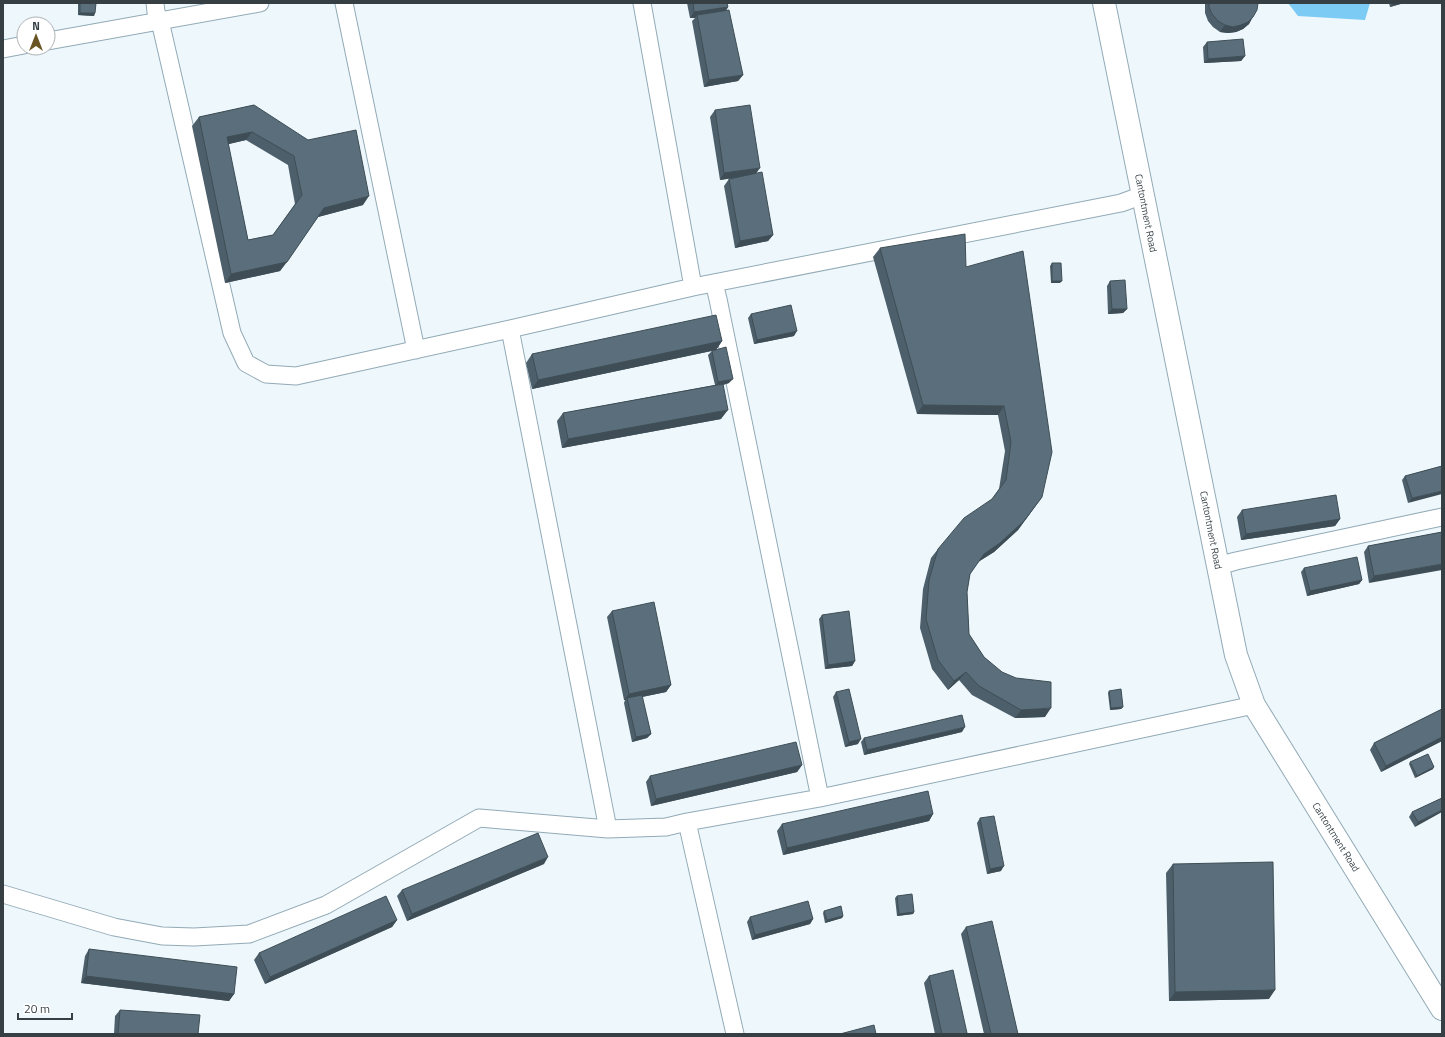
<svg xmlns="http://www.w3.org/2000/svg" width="1445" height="1037" font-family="'Titillium Web',sans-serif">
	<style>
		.water { fill: #7bcbf5 }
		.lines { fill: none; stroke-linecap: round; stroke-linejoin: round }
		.street-casing { stroke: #93aab6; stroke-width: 19 }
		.secondary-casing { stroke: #93aab6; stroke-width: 24 }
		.street { stroke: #fff; stroke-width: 17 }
		.secondary { stroke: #fff; stroke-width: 22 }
		.wall { fill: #4d5f6a; fill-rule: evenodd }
		.shaded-wall { fill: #3f4e56 }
		.building { fill: #5a6f7b; stroke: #3f4e56; fill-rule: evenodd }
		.labels { text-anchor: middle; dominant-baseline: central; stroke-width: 4; stroke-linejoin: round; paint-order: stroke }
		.street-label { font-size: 10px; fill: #353f44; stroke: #fff }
	</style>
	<rect width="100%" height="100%" fill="#edf7fc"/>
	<path class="water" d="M 1288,3 L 1370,3 L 1365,20 L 1298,16 Z"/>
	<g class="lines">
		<g class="street-casing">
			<path id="street" d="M 155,3 L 156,12 L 160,21 L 232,333 L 246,363 L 266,374 L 296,376 L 510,329 L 693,287 L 1121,203 L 1143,195
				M 344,3 L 416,350
				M 642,3 L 693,287
				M 48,41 L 260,3
				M 3,49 L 24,45
				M 714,283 L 718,299 L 820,798
				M 510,329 L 608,829
				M 1218,566 L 1236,561 L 1442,517
				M 687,822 L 735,1034
				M 3,894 L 114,927 L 162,936 L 194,937 L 249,934 L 326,905 L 479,818 L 608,829 L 666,827 L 687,822 L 820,798 L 1254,705"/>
		</g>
		<g class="secondary-casing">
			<path id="secondary" d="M 1104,3 L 1236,655 L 1254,705 L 1442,1009"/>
		</g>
		<use href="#street" class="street"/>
		<use href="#secondary" class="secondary"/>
	</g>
	<path class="wall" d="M 78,3 L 96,3 L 94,16 L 78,15 Z
		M 687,3 L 727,3 L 728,7 L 726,11 L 743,75 L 738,81 L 704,87 L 692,21 L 695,18 L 690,18 Z
		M 1205,3 L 1258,3 L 1249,24 L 1243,29 L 1236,32 L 1228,33 L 1220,32 L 1213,27 L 1208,21 L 1205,13 Z
		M 1389,3 L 1404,3 L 1390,7 Z
		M 1207,42 L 1245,56 L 1241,61 L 1204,63 L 1203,47 Z
		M 254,105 L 363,205 L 318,217 L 280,271 L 225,283 L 192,126 L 199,117 ZM 246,140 L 288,165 L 295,204 L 273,235 L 248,240 L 228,144 Z
		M 715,110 L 756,173 L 773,235 L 768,241 L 735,248 L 724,186 L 729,179 L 732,178 L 720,180 L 710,117 Z
		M 880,248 L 966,267 L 1042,497 L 1018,530 L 994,552 L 978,562 L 970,574 L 967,592 L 969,634 L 984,657 L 1045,717 L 1015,718 L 972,695 L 959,680 L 948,690 L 932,669 L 920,628 L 923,589 L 931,558 L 938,549 L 992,499 L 999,489 L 1005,451 L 998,415 L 917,414 L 873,257 Z
		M 1052,263 L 1060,283 L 1051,283 L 1050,266 Z
		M 1110,281 L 1127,309 L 1123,313 L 1108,314 L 1107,286 Z
		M 751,314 L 794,336 L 754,344 L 748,318 Z
		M 722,341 L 716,350 L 532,389 L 526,363 L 532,354 Z
		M 712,351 L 729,383 L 723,385 L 721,419 L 562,448 L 557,421 L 563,413 L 715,385 L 708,355 Z
		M 1442,466 L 1408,503 L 1402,480 L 1405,476 Z
		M 1242,510 L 1340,519 L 1335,526 L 1241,540 L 1237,517 Z
		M 1442,532 L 1369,583 L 1364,552 L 1368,546 Z
		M 1304,568 L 1362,580 L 1359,584 L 1307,596 L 1301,572 Z
		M 612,611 L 671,685 L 666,692 L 642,697 L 651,734 L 647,738 L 632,742 L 624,703 L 625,700 L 624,700 L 607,617 Z
		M 822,615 L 855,661 L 852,666 L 825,669 L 819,619 Z
		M 1109,691 L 1123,707 L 1121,709 L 1110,710 L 1108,693 Z
		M 836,692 L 858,744 L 845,747 L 833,697 Z
		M 1442,709 L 1442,741 L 1381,772 L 1370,750 L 1374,743 Z
		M 962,732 L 864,755 L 861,742 L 864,738 Z
		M 1410,762 L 1433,769 L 1415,778 L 1409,764 Z
		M 802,765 L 797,772 L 651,806 L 646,782 L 650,776 Z
		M 1442,798 L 1415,827 L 1409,817 L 1412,812 Z
		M 933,814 L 929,821 L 783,855 L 777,831 L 782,824 Z
		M 980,818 L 1001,871 L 987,874 L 977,823 Z
		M 544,864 L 407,921 L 397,896 L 402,890 Z
		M 1173,864 L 1269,999 L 1169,1001 L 1166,873 Z
		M 897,896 L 914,912 L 913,914 L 897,916 L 895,898 Z
		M 824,911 L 843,916 L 842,918 L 825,923 L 823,913 Z
		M 750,917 L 813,919 L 810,924 L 752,940 L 747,922 Z
		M 397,920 L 392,927 L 265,984 L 254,960 L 259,953 Z
		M 966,927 L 1018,1034 L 984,1034 L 961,934 Z
		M 89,949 L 234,994 L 229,1001 L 81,983 L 85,956 Z
		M 929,976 L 967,1034 L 935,1034 L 924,983 Z
		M 120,1010 L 198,1034 L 114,1034 L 115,1016 Z"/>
	<path class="shaded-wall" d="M 1393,3 L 1404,3 L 1390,7 Z
		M 728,7 L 723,14 L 697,15 L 695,18 L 690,18 L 694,12 Z
		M 80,13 L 95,13 L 94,16 L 78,15 Z
		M 1253,17 L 1249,24 L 1243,29 L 1236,32 L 1228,33 L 1220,32 L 1225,25 Z
		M 1245,56 L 1241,61 L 1204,63 L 1208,59 Z
		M 743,75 L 738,81 L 704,87 L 709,80 Z
		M 252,132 L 246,140 L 221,146 L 227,137 Z
		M 760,168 L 755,175 L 720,180 L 724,173 Z
		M 369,196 L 363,205 L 318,217 L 324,208 Z
		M 773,235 L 768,241 L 735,248 L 740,241 Z
		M 287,262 L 280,271 L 225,283 L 231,274 Z
		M 1052,281 L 1062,281 L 1060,283 L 1051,283 Z
		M 1112,309 L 1127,309 L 1123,313 L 1108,314 Z
		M 797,331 L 794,336 L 754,344 L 757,340 Z
		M 722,341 L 716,350 L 532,389 L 538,380 Z
		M 733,379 L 729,383 L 715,387 L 718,382 Z
		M 923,405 L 1004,406 L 998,415 L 917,414 Z
		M 728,410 L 721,419 L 562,448 L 568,439 Z
		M 1442,491 L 1442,494 L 1408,503 L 1412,498 Z
		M 1042,497 L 1018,530 L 994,552 L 978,562 L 984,554 Z
		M 1340,519 L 1335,526 L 1241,540 L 1246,534 Z
		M 1442,564 L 1442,570 L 1369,583 L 1374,576 Z
		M 1362,580 L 1359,584 L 1307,596 L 1310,591 Z
		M 855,661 L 852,666 L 825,669 L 828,665 Z
		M 966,672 L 959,680 L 948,690 L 954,681 Z
		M 671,685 L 666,692 L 627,700 L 627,698 L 625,700 L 624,700 L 629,694 Z
		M 1123,707 L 1121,709 L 1110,710 L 1111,708 Z
		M 1051,708 L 1045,717 L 1015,718 L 1021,710 Z
		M 965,727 L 962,732 L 864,755 L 867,750 Z
		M 651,734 L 647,738 L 632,742 L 636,737 Z
		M 1442,737 L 1442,741 L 1381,772 L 1386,766 Z
		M 861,739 L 858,744 L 845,747 L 849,742 Z
		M 802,765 L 797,772 L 651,806 L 656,799 Z
		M 1434,767 L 1433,769 L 1415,778 L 1417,776 Z
		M 1442,810 L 1442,812 L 1415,827 L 1418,822 Z
		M 933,814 L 929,821 L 783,855 L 787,848 Z
		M 548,857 L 544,864 L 407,921 L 412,914 Z
		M 1004,866 L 1001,871 L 987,874 L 990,869 Z
		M 914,912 L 913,914 L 897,916 L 899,914 Z
		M 843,916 L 842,918 L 825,923 L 827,920 Z
		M 813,919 L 810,924 L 752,940 L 755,935 Z
		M 397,920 L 392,927 L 265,984 L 270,977 Z
		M 86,976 L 234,994 L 229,1001 L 81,983 Z
		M 1275,990 L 1269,999 L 1169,1001 L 1175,992 Z"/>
	<path class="building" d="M 80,3 L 96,3 L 95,13 L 80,13 Z
		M 693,3 L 727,3 L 728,7 L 694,12 Z
		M 1209,3 L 1258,3 L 1257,10 L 1253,17 L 1248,22 L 1241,25 L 1233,27 L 1225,25 L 1218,21 L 1212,14 L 1209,7 Z
		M 729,10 L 743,75 L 709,80 L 697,15 Z
		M 1243,39 L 1245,56 L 1208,59 L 1207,42 Z
		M 254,105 L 308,140 L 356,130 L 369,196 L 324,208 L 287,262 L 231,274 L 199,117 ZM 252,132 L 294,156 L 302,195 L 273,235 L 248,240 L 227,137 Z
		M 750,105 L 760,168 L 724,173 L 715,110 Z
		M 762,172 L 773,235 L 740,241 L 729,179 Z
		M 965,234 L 966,267 L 1023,251 L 1052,452 L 1042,497 L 1024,521 L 1000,543 L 984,554 L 970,574 L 967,592 L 969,634 L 984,657 L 1002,672 L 1016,678 L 1051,682 L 1051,708 L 1021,710 L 979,686 L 966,672 L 954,681 L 938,660 L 926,619 L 929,580 L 938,549 L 964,518 L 992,499 L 1006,480 L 1011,442 L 1004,406 L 923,405 L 880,248 Z
		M 1052,263 L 1061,263 L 1062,281 L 1052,281 Z
		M 1125,280 L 1127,309 L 1112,309 L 1110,281 Z
		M 791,305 L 797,331 L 757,340 L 751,314 Z
		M 716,315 L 722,341 L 538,380 L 532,354 Z
		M 726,347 L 733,379 L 718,382 L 712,351 Z
		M 723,384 L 728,410 L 568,439 L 563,413 Z
		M 1442,466 L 1442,491 L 1412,498 L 1405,476 Z
		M 1336,495 L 1340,519 L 1246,534 L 1242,510 Z
		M 1442,532 L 1442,564 L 1374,576 L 1368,546 Z
		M 1357,557 L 1362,580 L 1310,591 L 1304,568 Z
		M 654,602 L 671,685 L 629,694 L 612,611 Z
		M 849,611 L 855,661 L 828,665 L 822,615 Z
		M 849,689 L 861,739 L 849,742 L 836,692 Z
		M 1121,689 L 1123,707 L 1111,708 L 1109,691 Z
		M 642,695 L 651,734 L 636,737 L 627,698 Z
		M 1442,709 L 1442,737 L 1386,766 L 1374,743 Z
		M 962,715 L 965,727 L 867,750 L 864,738 Z
		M 796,742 L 802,765 L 656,799 L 650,776 Z
		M 1428,754 L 1434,767 L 1417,776 L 1410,762 Z
		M 928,791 L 933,814 L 787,848 L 782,824 Z
		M 1442,798 L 1442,810 L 1418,822 L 1412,812 Z
		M 994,816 L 1004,866 L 990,869 L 980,818 Z
		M 538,833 L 548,857 L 412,914 L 402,890 Z
		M 1273,862 L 1275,990 L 1175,992 L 1173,864 Z
		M 912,894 L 914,912 L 899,914 L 897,896 Z
		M 386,896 L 397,920 L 270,977 L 259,953 Z
		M 808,901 L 813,919 L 755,935 L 750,917 Z
		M 841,906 L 843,916 L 827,920 L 824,911 Z
		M 992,921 L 1018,1034 L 991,1034 L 966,927 Z
		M 89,949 L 237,967 L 234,994 L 86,976 Z
		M 953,970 L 967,1033 L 964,1034 L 942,1034 L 929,976 Z
		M 120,1010 L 200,1015 L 198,1034 L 118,1034 Z
		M 874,1025 L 876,1034 L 840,1034 Z"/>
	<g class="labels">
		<g class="street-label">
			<text transform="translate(1146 213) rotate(79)">Cantontment Road</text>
			<text transform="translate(1211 530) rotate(79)">Cantontment Road</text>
			<text transform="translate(1336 837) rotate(58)">Cantontment Road</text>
		</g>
	</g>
	<rect width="1445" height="1037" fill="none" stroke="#353f44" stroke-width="8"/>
	<g transform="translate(36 36)"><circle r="19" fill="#ffffff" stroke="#aeb2b4"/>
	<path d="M0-3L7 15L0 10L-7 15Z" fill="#6b5424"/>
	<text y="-6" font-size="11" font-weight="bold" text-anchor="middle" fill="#353f44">N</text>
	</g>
	<path d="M18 1013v6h54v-6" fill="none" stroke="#353f44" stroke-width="2"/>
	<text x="24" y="1013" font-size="12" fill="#353f44" stroke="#ffffff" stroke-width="3" paint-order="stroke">20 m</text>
</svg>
